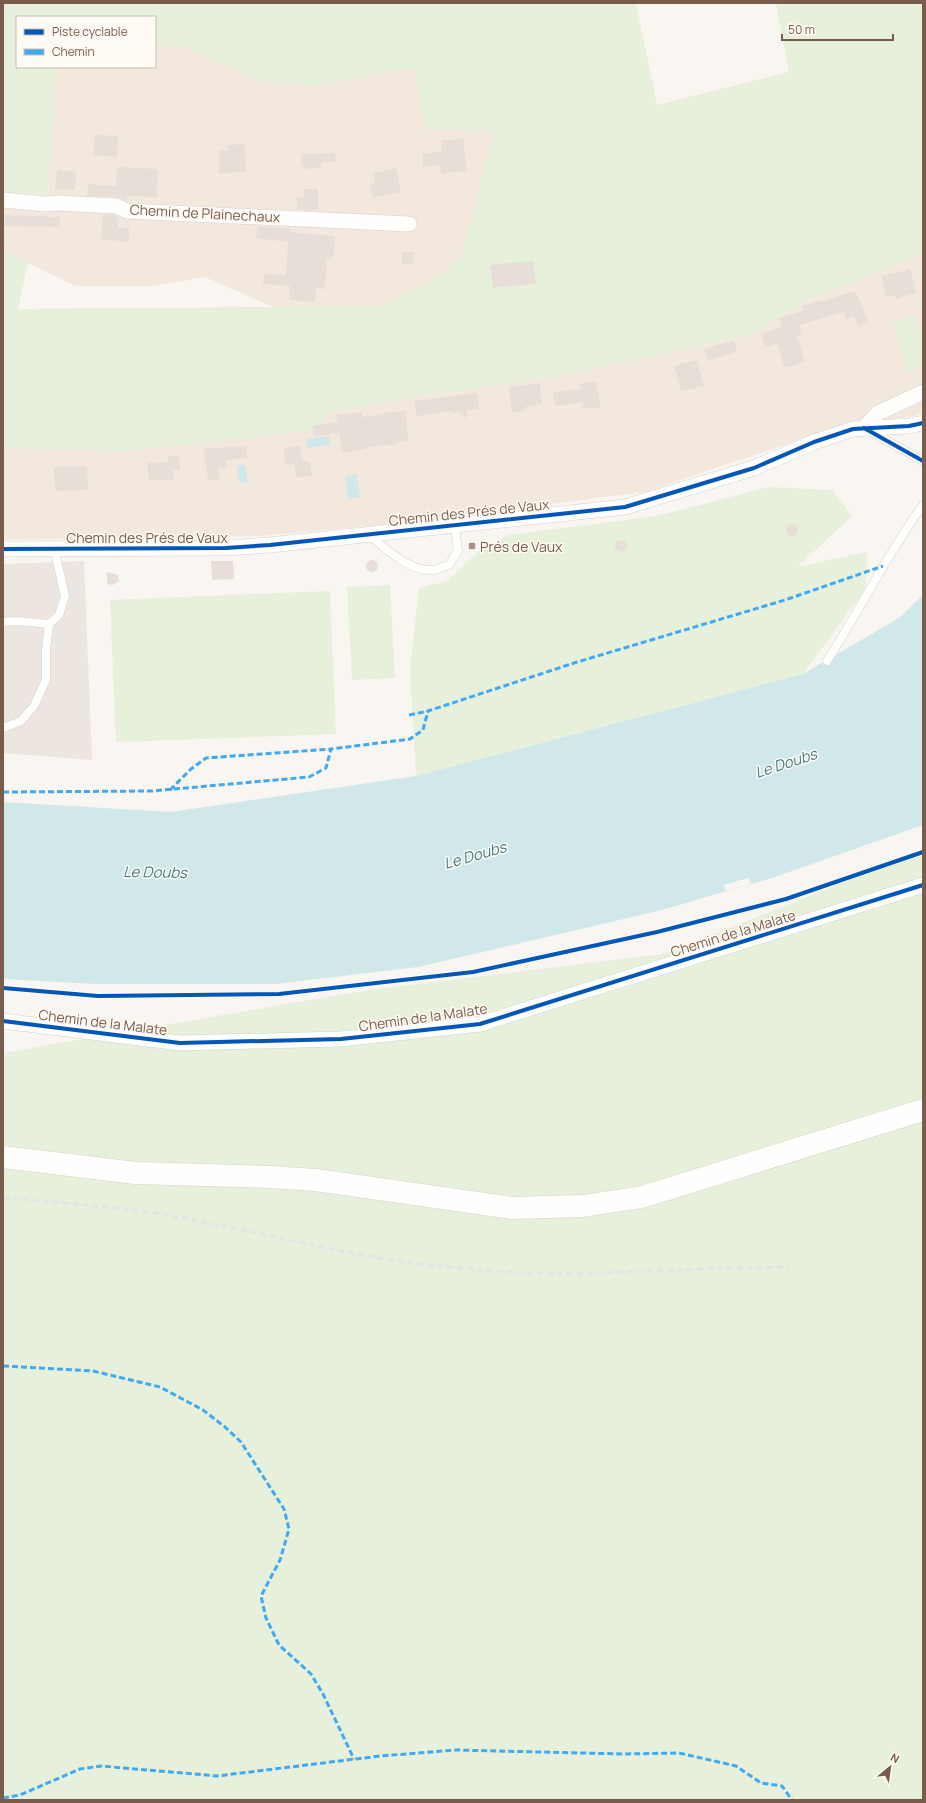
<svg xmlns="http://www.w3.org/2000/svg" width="926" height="1803" font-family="Manrope,sans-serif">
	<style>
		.residential { fill: #f2e8de }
		.industrial { fill: #ede5e0 }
		.green { fill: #e7f0db }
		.water { fill: #d0e8ea }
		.pier { fill: #f9f5f0 }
		.building { fill: #e6ded7 }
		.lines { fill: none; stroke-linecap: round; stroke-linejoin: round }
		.service-casing { stroke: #d7d1cb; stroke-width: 9 }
		.minor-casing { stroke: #d7d1cb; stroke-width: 16 }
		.secondary-casing { stroke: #d9d2cb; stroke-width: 23 }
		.service { stroke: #fefefd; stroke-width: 8 }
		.minor { stroke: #fefefd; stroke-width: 15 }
		.secondary { stroke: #fefefd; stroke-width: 22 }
		.rail { stroke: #e6e3e7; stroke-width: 3; stroke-dasharray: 6 4; stroke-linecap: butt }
		.quiet { stroke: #3fa9f5; stroke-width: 3; stroke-dasharray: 6 3; stroke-linecap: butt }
		.cycleway-casing { stroke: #fffaf3; stroke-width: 6 }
		.cycleway { stroke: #0057b8; stroke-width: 4 }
		.poi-dot { fill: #a69286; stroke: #fffaf3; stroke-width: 1.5 }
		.labels { text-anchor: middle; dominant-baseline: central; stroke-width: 3; stroke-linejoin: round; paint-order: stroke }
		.street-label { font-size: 14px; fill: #7a5c4d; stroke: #fffaf3 }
		.poi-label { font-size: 14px; fill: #7a5c4d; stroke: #fffaf3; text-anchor: start }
		.water-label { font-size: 15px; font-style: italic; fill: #437c86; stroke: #fffaf3 }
	</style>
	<rect width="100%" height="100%" fill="#f9f5f0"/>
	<path class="residential" d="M 155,45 L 183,46 L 261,81 L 317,85 L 416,67 L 425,129 L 494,131 L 462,257 L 442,275 L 380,306 L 276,308 L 205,277 L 153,286 L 75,286 L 6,252 L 3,252 L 3,192 L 48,195 L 57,67 L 155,67 Z
		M 923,254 L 923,412 L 914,416 L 840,426 L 645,492 L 390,524 L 262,536 L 3,540 L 3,448 L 122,451 L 324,429 L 326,412 L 437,393 L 543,379 L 750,335 L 811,298 Z"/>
	<path class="industrial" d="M 84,561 L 92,760 L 3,753 L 3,564 Z"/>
	<path class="green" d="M 3,3 L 636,3 L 657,105 L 789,72 L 776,3 L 923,3 L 923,254 L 811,298 L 750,335 L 543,379 L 437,393 L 327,412 L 324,429 L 122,451 L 3,448 L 3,252 L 6,252 L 28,263 L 18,309 L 380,306 L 442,275 L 462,257 L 494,131 L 424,129 L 415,67 L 317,85 L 261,81 L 183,46 L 155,45 L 155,17 L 17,17 L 17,67 L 57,67 L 48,195 L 3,192 Z
		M 916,315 L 923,339 L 923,367 L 907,372 L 893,322 Z
		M 769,487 L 832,490 L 852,516 L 797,567 L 867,552 L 866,588 L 803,674 L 416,776 L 410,670 L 419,588 L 447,581 L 480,550 L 509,535 L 657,516 Z
		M 390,585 L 395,678 L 352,680 L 347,587 Z
		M 330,591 L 336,734 L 116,742 L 110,600 Z
		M 923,851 L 923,1800 L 3,1800 L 3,1053 L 368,990 L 663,954 Z"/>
	<path class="water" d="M 329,436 L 330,445 L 308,448 L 306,439 Z
		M 245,465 L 248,482 L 239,483 L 237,466 Z
		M 357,474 L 360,497 L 348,499 L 345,476 Z
		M 923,595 L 923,825 L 772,878 L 658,911 L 418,967 L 275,984 L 97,984 L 3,979 L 3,802 L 171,812 L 416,776 L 803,674 L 899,618 Z"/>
	<path class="pier" d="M 748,878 L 751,884 L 725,891 L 724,885 Z"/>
	<path class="building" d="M 95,135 L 118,136 L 117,157 L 93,155 Z
		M 463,139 L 467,171 L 441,173 L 440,165 L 423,167 L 423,154 L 442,151 L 441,140 Z
		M 245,144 L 246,172 L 219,173 L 219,151 L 228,150 L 228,145 Z
		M 335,153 L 336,161 L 321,163 L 321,167 L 304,169 L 303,165 L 302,165 L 302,154 Z
		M 117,167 L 158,169 L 157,197 L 127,196 L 127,201 L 116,197 L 87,196 L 88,184 L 116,186 Z
		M 396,168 L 401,192 L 373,198 L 369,185 L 375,184 L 373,173 Z
		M 57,170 L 76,172 L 75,190 L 55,189 Z
		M 304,189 L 318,189 L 318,210 L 297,210 L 297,197 L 304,197 Z
		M 103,214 L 114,215 L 118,217 L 118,227 L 129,228 L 129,242 L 101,239 Z
		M 5,215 L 60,217 L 59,227 L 4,226 Z
		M 258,226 L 291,229 L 291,232 L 335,236 L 334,255 L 327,260 L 325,289 L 316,288 L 315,302 L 289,300 L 290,286 L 263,284 L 264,274 L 286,275 L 288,242 L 256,238 Z
		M 402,252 L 413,252 L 414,263 L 402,264 Z
		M 533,261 L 536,284 L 493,288 L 490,265 Z
		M 910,269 L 916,293 L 896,299 L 895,295 L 886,297 L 881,276 Z
		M 855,291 L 869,322 L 858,326 L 854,316 L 847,319 L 844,312 L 799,325 L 802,335 L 797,336 L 805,362 L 785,368 L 777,343 L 765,347 L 761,334 L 782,327 L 779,318 L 803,311 L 802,306 L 823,300 L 823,301 Z
		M 734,340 L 737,351 L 708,361 L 704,349 Z
		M 697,360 L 704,386 L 681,391 L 674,366 Z
		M 596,381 L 601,407 L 583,409 L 582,402 L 555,406 L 553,392 L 580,389 L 579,384 Z
		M 540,383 L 542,404 L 525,407 L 525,411 L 512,413 L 509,387 Z
		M 477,393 L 479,409 L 468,410 L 465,419 L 459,412 L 451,413 L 451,411 L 416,416 L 415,401 Z
		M 406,411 L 408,441 L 397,442 L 398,444 L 367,447 L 367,449 L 343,453 L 339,433 L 314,436 L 312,426 L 338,422 L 337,415 L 361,412 L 363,417 L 384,415 L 383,413 Z
		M 246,446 L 247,458 L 226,460 L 227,468 L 218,469 L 220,479 L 208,480 L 204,449 Z
		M 300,446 L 303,462 L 310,462 L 312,476 L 296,477 L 294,464 L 286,465 L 284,448 Z
		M 168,456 L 179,456 L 180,470 L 173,470 L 174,480 L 149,480 L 147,463 L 168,462 Z
		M 87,466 L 88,490 L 55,491 L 54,467 Z
		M786 530a6 6 0 1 1 12 0a6 6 0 1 1-12 0Z
		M615 546a6 6 0 1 1 12 0a6 6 0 1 1-12 0Z
		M366 566a6 6 0 1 1 12 0a6 6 0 1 1-12 0Z
		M 211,561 L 233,561 L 234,579 L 212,580 Z
		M 107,572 L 118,575 L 119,581 L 113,585 L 107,584 Z"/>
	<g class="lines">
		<g class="service-casing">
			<path id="service" d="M 868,430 L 923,461
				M 368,534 C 386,549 409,572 434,570 C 438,569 444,566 449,565 L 458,551 L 455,525
				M 3,622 L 18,621 L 49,624 L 59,615 L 65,596 L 54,548
				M 827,661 C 860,610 887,554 923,505
				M 3,728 L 21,721 L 34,706 L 46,680 L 46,650 L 49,624"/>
		</g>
		<g class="minor-casing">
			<path id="minor" d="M 3,200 L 45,204 L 58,203 L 116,206 L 127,211 L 409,224
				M 864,428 L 878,413 L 923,392
				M 3,549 L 226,548 L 270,545 L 625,507 L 754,468 L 814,442 L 853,429 L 909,426 L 923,423
				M 3,1021 L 180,1043 L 341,1039 L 480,1024 L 923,885"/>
		</g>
		<g class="secondary-casing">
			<path id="secondary" d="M 3,1157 L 136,1173 L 270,1177 L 316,1180 L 512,1208 L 583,1206 L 642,1197 L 923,1110"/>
		</g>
		<use href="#service" class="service"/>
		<use href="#minor" class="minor"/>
		<use href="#secondary" class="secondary"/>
		<path class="rail" d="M 3,1198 C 65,1203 128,1207 189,1219 C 273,1235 353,1257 439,1266 C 490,1271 543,1275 594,1273 C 660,1271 724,1267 790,1267"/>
		<path class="quiet" d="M 409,715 L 428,711
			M 170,790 L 191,769 L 206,758 L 331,749
			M 3,792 L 152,791 L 309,777 L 326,768 L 331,749 L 410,739 L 423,730 L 428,711 L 574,663 L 785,600 L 883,566
			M 3,1366 L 93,1371 L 160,1387 L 203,1410 L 225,1427 L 241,1442 L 284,1509 L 289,1529 L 280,1560 L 261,1596 L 266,1618 L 279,1645 L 311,1674 L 323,1694 L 354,1759
			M 3,1798 L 20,1795 L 80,1769 L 101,1766 L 217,1776 L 380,1756 L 456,1750 L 623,1754 L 679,1753 L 736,1766 L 761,1783 L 782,1786 L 792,1800"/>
		<g class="cycleway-casing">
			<path id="cycleway" d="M 864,428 L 923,461
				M 3,549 L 226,548 L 270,545 L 625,507 L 754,468 L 814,442 L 853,429 L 909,426 L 923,423
				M 3,988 L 98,996 L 279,994 L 473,972 L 657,932 L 786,899 L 923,852
				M 3,1021 L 180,1043 L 341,1039 L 480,1024 L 923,885"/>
		</g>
		<use href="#cycleway" class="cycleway"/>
	</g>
	<rect class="poi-dot" x="468" y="542" width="8" height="8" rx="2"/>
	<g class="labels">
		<g class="street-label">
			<text transform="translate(205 213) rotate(3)">Chemin de Plainechaux</text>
			<text transform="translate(469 512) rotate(-6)">Chemin des Prés de Vaux</text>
			<text x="147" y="537">Chemin des Prés de Vaux</text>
			<text transform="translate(733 933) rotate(-17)">Chemin de la Malate</text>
			<text transform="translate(423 1017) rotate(-8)">Chemin de la Malate</text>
			<text transform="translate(103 1022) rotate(7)">Chemin de la Malate</text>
		</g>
		<g class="poi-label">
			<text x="480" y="546">Prés de Vaux</text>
		</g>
		<g class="water-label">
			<text transform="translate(786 763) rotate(-18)">Le Doubs</text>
			<text transform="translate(475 855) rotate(-16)">Le Doubs</text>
			<text transform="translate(155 872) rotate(1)">Le Doubs</text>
		</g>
	</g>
	<rect width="926" height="1803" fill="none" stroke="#7a5c4d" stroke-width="8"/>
	<rect x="16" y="16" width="140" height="52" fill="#fffaf3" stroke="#cabbb1"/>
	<rect x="24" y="29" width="20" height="6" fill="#0057b8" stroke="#cabbb1"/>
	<text x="52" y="36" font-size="12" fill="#7a5c4d">Piste cyclable</text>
	<rect x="24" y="49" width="20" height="6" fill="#3fa9f5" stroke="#cabbb1"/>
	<text x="52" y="56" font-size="12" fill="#7a5c4d">Chemin</text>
	<g transform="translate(890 1767) rotate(29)" stroke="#fffaf3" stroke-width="3" paint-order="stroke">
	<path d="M0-3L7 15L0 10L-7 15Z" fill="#7a5c4d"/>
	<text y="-6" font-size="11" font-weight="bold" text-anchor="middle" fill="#7a5c4d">N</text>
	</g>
	<path d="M782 34v6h111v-6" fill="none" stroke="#7a5c4d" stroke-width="2"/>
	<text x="788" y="34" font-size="12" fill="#7a5c4d" stroke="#fffaf3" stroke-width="3" paint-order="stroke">50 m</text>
</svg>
